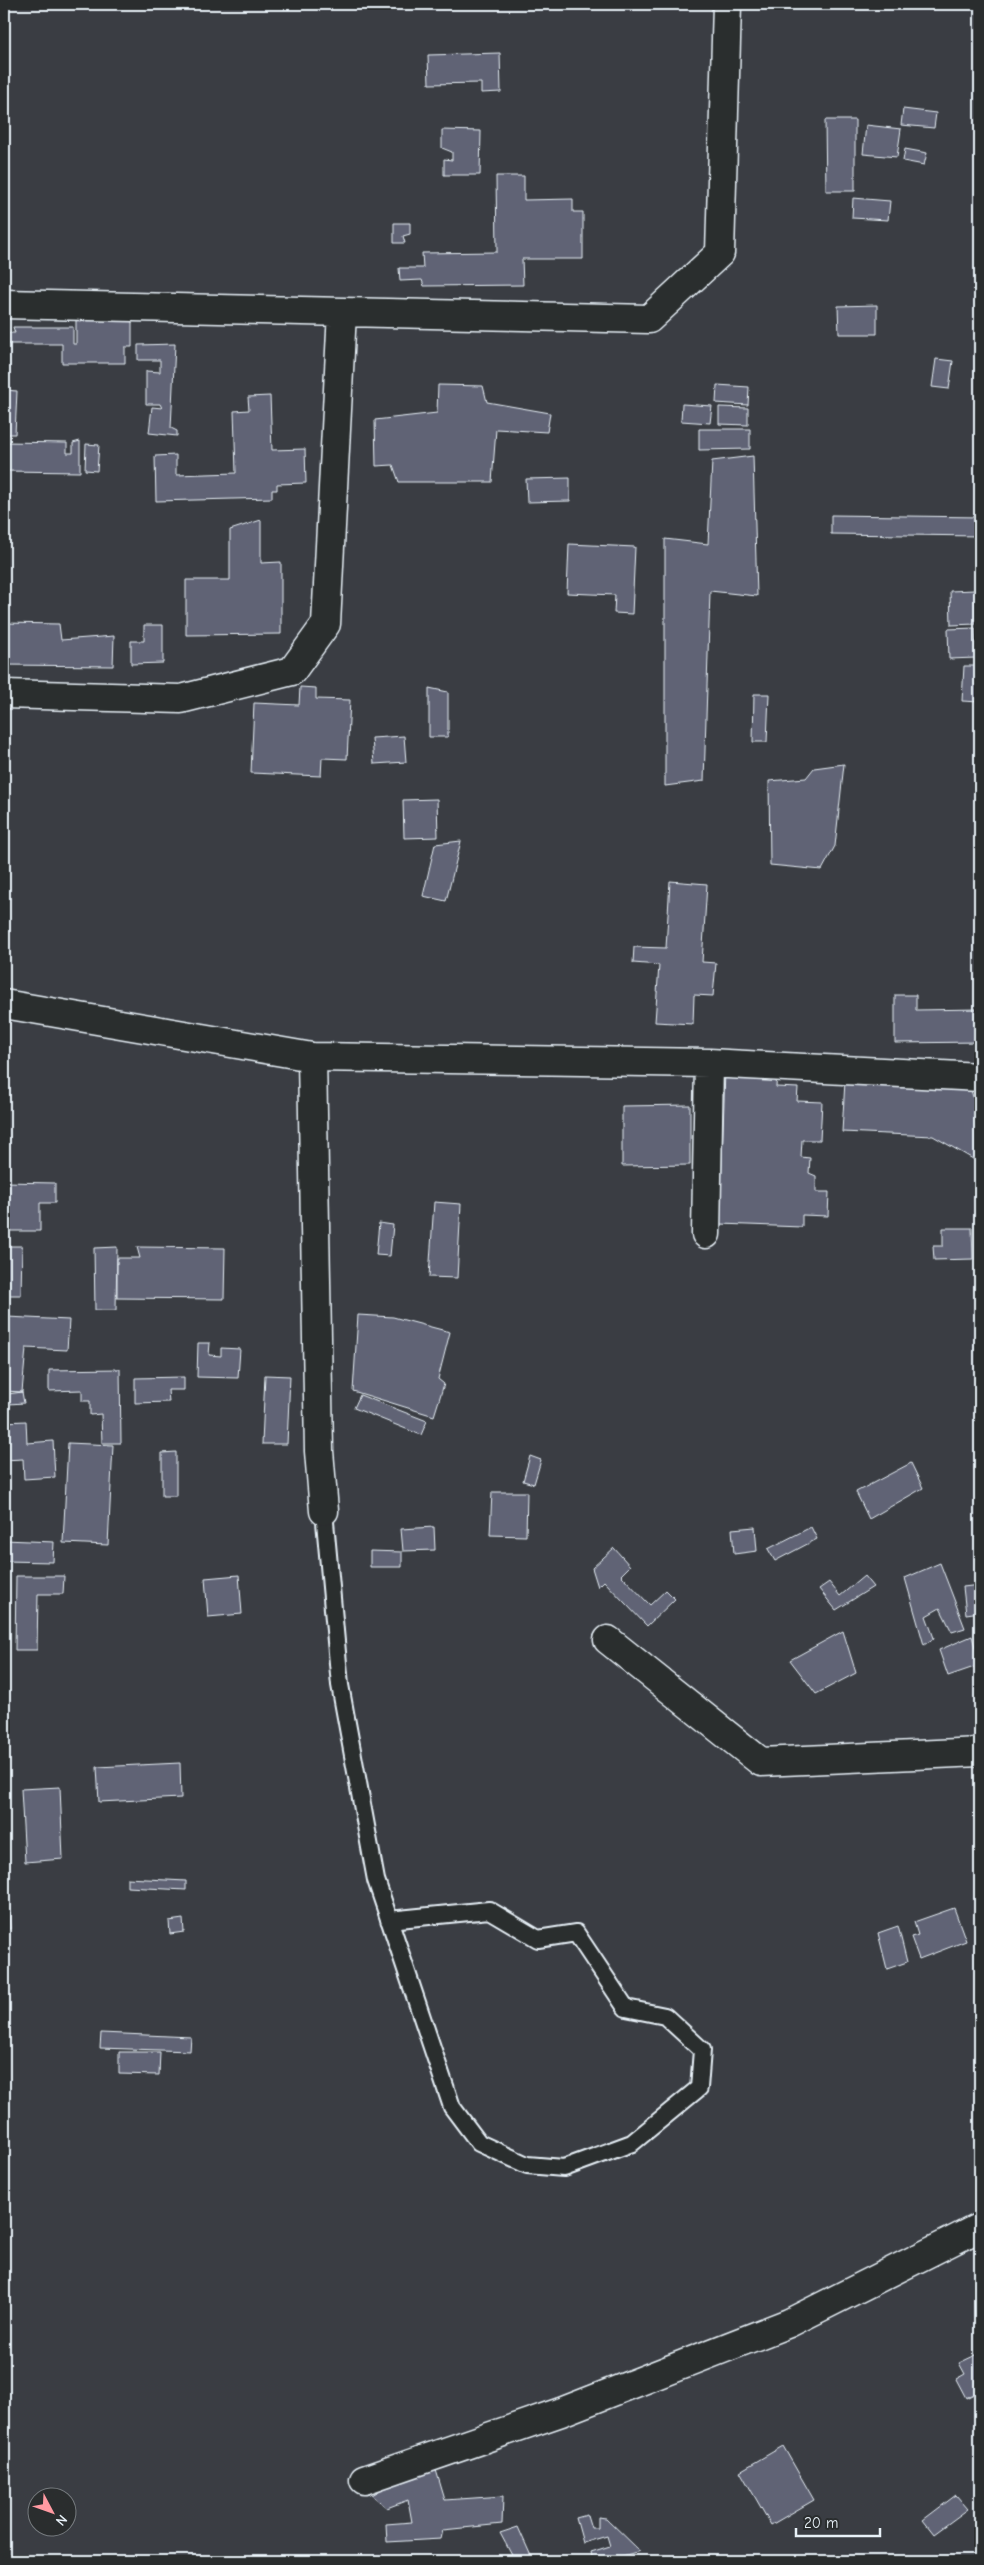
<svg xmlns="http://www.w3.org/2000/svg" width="984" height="2565" font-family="'Comic Neue',sans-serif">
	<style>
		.building { fill: #616375; stroke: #e8f1f8 }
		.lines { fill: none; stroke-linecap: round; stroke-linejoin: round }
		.service-casing { stroke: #e8f1f8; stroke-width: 20 }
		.minor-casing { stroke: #e8f1f8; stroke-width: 31 }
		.service { stroke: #2a2d2e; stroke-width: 16 }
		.minor { stroke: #2a2d2e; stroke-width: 28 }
	</style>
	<rect width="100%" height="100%" fill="#3a3d43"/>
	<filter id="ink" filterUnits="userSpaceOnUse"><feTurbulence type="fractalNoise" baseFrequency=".02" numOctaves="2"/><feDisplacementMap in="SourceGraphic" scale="10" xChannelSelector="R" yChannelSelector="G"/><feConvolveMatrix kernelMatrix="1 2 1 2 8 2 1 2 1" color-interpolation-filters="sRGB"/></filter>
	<g filter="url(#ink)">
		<path class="building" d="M 500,53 L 501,92 L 481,93 L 481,83 L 429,84 L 428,55 Z
			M 903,109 L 936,113 L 934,128 L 901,125 Z
			M 825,120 L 855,120 L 855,191 L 826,191 Z
			M 866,125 L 901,129 L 897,157 L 863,154 Z
			M 442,130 L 481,131 L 480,175 L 444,175 L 444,159 L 452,160 L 452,152 L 442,148 Z
			M 905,149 L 927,153 L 924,165 L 903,161 Z
			M 496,176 L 524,176 L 524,200 L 573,199 L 573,212 L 583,212 L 583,259 L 522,259 L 523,285 L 424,286 L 422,280 L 400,281 L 399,268 L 423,268 L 422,253 L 497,252 Z
			M 853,198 L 890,201 L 888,220 L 852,218 Z
			M 394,223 L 410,223 L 410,234 L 403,236 L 405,243 L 394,243 Z
			M 877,305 L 877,334 L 839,334 L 838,306 Z
			M 132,311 L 132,347 L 125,347 L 125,363 L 62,363 L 62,344 L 8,344 L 8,333 L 15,333 L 13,327 L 73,327 L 73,344 L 76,344 L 76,319 Z
			M 175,344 L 171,428 L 177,431 L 177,436 L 149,433 L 152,407 L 162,408 L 160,404 L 146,404 L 146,371 L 160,372 L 160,360 L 138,360 L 138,345 Z
			M 936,359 L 953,361 L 949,389 L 932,387 Z
			M 438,385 L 483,386 L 487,402 L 550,413 L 547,432 L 496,429 L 492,482 L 399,482 L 393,465 L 376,466 L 375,420 L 437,413 Z
			M 717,385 L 749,387 L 748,405 L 716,403 Z
			M 4,390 L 17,391 L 15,434 L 4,434 Z
			M 270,396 L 272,450 L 305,449 L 306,483 L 277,484 L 277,490 L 272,490 L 272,498 L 156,501 L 155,456 L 176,455 L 176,475 L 236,473 L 234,411 L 249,410 L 248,397 Z
			M 682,404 L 712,406 L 710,423 L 681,421 Z
			M 719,407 L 748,408 L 748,425 L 719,424 Z
			M 699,429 L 750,429 L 750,449 L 699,450 Z
			M 80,441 L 80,472 L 4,471 L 4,442 L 67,443 L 67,453 L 73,453 L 73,443 Z
			M 86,444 L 99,445 L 97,471 L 85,470 Z
			M 753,456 L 757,596 L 710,591 L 704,781 L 665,786 L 665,539 L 708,544 L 712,461 Z
			M 570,478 L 570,501 L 527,502 L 526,479 Z
			M 831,515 L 980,517 L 980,536 L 831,534 Z
			M 261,520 L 261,563 L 281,562 L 281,634 L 186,635 L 186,580 L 230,580 L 230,530 Z
			M 569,544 L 635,547 L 632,614 L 614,613 L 615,595 L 567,593 Z
			M 975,590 L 976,624 L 951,625 L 950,591 Z
			M 4,623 L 59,624 L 61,640 L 114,636 L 113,666 L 4,665 Z
			M 144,625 L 163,625 L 163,663 L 131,664 L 131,641 L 144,641 Z
			M 975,628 L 976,658 L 949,659 L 948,629 Z
			M 964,666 L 980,666 L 980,702 L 962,701 Z
			M 300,687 L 316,688 L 316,699 L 350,700 L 347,759 L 322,758 L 321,776 L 251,773 L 254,703 L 299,705 Z
			M 429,688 L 448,692 L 448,737 L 429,737 Z
			M 754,694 L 769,694 L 767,742 L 753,742 Z
			M 404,736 L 406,762 L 374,764 L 372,738 Z
			M 844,764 L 835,846 L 822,870 L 770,865 L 769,781 L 806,778 L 814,768 Z
			M 437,799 L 438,837 L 404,838 L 403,800 Z
			M 461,841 L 446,901 L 423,896 L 435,844 Z
			M 670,881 L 707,884 L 702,962 L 716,963 L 713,996 L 694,995 L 693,1024 L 655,1022 L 659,965 L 633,963 L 634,947 L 666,948 Z
			M 895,995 L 916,995 L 916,1010 L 980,1009 L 980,1042 L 895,1043 Z
			M 725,1070 L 777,1072 L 776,1087 L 798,1088 L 797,1101 L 822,1102 L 820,1140 L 802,1140 L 801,1157 L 810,1158 L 809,1173 L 816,1176 L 816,1192 L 829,1192 L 828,1216 L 802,1215 L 802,1227 L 720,1224 Z
			M 845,1081 L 970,1087 L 978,1113 L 980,1113 L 980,1163 L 933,1136 L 842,1132 Z
			M 690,1105 L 690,1165 L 622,1166 L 622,1106 Z
			M 4,1182 L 55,1183 L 55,1203 L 40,1203 L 40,1231 L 4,1231 Z
			M 434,1202 L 461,1204 L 457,1278 L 429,1277 Z
			M 379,1223 L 393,1225 L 390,1256 L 376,1255 Z
			M 943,1228 L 972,1228 L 973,1259 L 934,1260 L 933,1246 L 943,1246 Z
			M 6,1246 L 22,1246 L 21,1295 L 6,1295 Z
			M 117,1247 L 116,1310 L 95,1310 L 94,1248 Z
			M 137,1247 L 225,1248 L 224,1299 L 117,1298 L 117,1258 L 140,1258 Z
			M 358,1315 L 393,1317 L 450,1332 L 438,1379 L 444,1384 L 434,1416 L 353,1391 Z
			M 7,1317 L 69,1320 L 67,1350 L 26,1348 L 22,1392 L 4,1391 Z
			M 198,1343 L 210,1343 L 209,1355 L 221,1356 L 221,1348 L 240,1349 L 238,1378 L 197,1377 Z
			M 120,1369 L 121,1443 L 102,1443 L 101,1414 L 90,1415 L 90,1401 L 82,1401 L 82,1390 L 49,1391 L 49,1370 Z
			M 265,1375 L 290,1376 L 287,1444 L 262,1444 Z
			M 184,1377 L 184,1390 L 168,1390 L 169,1402 L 135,1403 L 135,1378 Z
			M 22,1392 L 24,1403 L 9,1404 L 8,1394 Z
			M 360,1395 L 427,1421 L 421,1435 L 354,1408 Z
			M 26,1421 L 27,1443 L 53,1441 L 55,1477 L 24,1479 L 23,1459 L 4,1460 L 4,1422 Z
			M 68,1443 L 113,1445 L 108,1545 L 63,1543 Z
			M 176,1452 L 176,1496 L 162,1496 L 162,1453 Z
			M 530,1456 L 541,1460 L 534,1484 L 523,1481 Z
			M 911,1463 L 923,1488 L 869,1519 L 856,1492 Z
			M 492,1492 L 527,1492 L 526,1536 L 490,1535 Z
			M 434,1527 L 435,1550 L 403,1551 L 401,1529 Z
			M 755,1527 L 757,1551 L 734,1554 L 732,1529 Z
			M 811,1527 L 817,1539 L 775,1561 L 768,1549 Z
			M 4,1540 L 54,1542 L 53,1562 L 4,1561 Z
			M 614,1548 L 630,1566 L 621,1575 L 650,1605 L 666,1590 L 675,1599 L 647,1626 L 604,1581 L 598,1587 L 592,1568 Z
			M 370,1551 L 402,1552 L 402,1567 L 370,1567 Z
			M 940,1563 L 965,1628 L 952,1632 L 940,1608 L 926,1616 L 934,1638 L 924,1645 L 905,1578 Z
			M 239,1575 L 242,1614 L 208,1617 L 205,1578 Z
			M 16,1576 L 64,1576 L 63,1594 L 38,1594 L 37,1650 L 15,1650 Z
			M 864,1576 L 873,1587 L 836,1610 L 819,1589 L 829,1582 L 840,1596 Z
			M 980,1585 L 980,1612 L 966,1614 L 963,1587 Z
			M 843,1631 L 856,1673 L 816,1694 L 790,1660 Z
			M 972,1636 L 980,1665 L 948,1676 L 939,1650 Z
			M 180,1763 L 181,1798 L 99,1802 L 97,1767 Z
			M 60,1787 L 63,1859 L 25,1862 L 21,1789 Z
			M 127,1878 L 186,1881 L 186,1890 L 127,1887 Z
			M 4,1897 L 8,1897 L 10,1929 L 4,1929 Z
			M 954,1908 L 966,1941 L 919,1959 L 911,1937 L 918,1935 L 914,1922 Z
			M 183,1919 L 184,1932 L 170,1934 L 169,1921 Z
			M 898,1926 L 907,1962 L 887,1969 L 878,1933 Z
			M 101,2033 L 191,2037 L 190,2051 L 100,2048 Z
			M 119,2052 L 160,2052 L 159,2075 L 119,2074 Z
			M 980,2353 L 980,2391 L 966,2398 L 956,2379 L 965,2374 L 959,2363 Z
			M 783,2446 L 814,2500 L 771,2525 L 740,2471 Z
			M 433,2460 L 445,2500 L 503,2496 L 502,2524 L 443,2530 L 441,2539 L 387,2542 L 386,2524 L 412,2522 L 408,2500 L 387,2508 L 372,2495 Z
			M 956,2495 L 968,2509 L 934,2534 L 923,2520 Z
			M 587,2515 L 591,2528 L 598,2528 L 598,2517 L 606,2518 L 640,2551 L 605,2561 L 593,2561 L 591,2552 L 610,2546 L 607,2536 L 583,2543 L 576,2518 Z
			M 518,2527 L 531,2556 L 515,2561 L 500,2533 Z"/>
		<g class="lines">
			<g class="service-casing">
				<path id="service" d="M 324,1511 L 340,1685 L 376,1880 L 452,2107 L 479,2143 L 527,2165 L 564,2168 L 632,2143 L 699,2088 L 702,2050 L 665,2016 L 626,2008 L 576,1933 L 538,1939 L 489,1910 L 389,1920"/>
			</g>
			<g class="minor-casing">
				<path id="minor" d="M 4,304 L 649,319 L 720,253 L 727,4
					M 4,694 L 181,699 L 292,671 L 326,624 L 342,312
					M 4,1004 L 312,1057 L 709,1063 L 980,1077
					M 312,1057 L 319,1451 L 324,1511
					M 706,1234 L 709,1063
					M 608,1640 L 761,1762 L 980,1752
					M 364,2480 L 561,2412 L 789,2323 L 980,2227"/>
			</g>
			<use href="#service" class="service"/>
			<use href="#minor" class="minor"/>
		</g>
	</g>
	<rect width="984" height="2565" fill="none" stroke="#2a2d2e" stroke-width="20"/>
	<rect x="10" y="10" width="964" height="2545" fill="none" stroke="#e8f1f8" stroke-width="2" filter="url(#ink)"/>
	<g transform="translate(52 2512) rotate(131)"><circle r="24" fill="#2a2d2e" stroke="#767b7f"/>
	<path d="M0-4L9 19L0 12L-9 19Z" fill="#ff9aa2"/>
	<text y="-8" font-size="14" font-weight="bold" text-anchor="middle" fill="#e8f1f8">N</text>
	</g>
	<path d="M796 2528v8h84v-8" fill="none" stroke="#e8f1f8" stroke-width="2.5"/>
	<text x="804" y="2528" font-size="15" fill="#e8f1f8" stroke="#2a2d2e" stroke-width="4" paint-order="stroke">20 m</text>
</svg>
